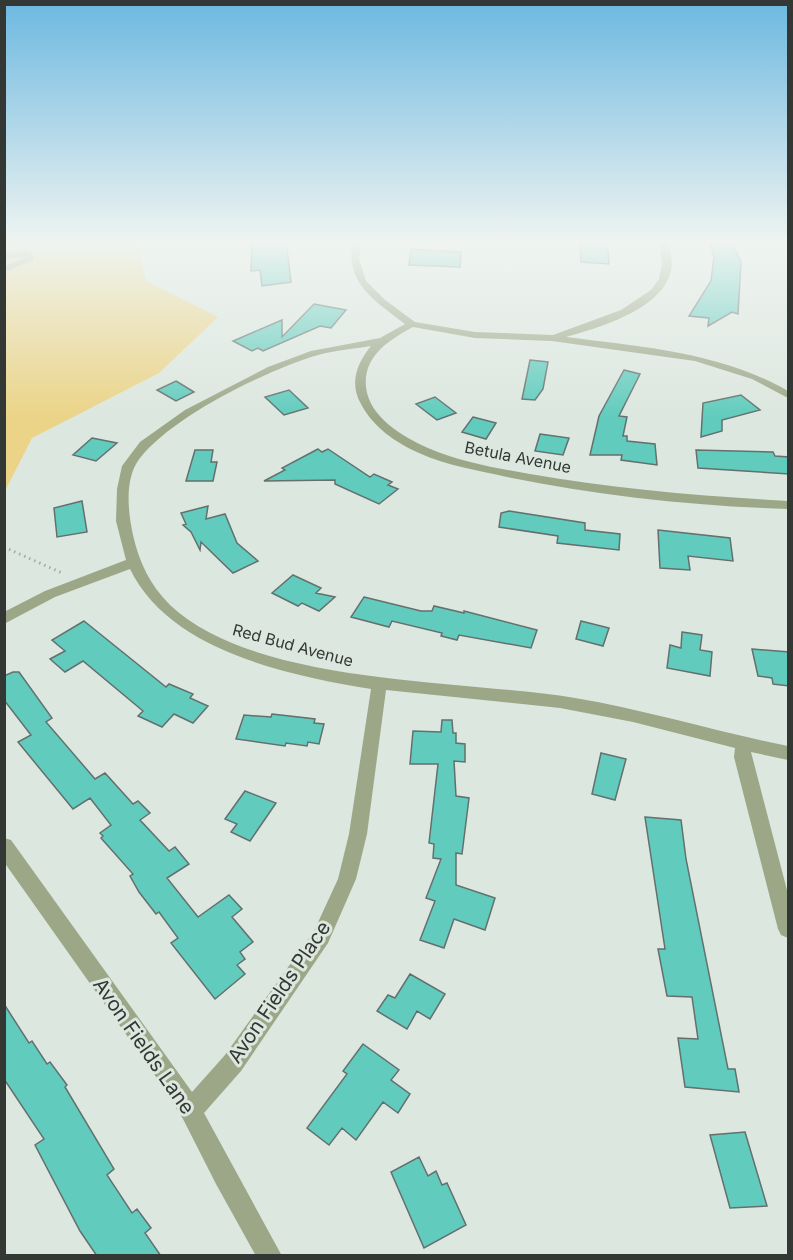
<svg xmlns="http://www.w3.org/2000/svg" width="793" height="1260" font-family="Inter,sans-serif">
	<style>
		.green { fill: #ebd487 }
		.building { fill: #61ccbd; stroke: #63706e; stroke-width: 1.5 }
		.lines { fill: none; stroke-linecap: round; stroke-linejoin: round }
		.path { stroke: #a3aca6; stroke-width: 3; stroke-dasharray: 1.5 4; stroke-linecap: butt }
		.minor { fill: #9ca788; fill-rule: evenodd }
		.labels { text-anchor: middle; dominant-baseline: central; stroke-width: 6; stroke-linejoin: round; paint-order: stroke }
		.street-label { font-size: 16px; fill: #333834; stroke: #dce7df }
		.near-street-label { font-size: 20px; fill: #333834; stroke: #dce7df }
	</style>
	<rect width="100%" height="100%" fill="#dce7df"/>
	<path class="green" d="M 5,241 L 164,241 L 137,244 L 146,281 L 218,317 L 159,373 L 32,438 L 5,491 Z"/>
	<path class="building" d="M 252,241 L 286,241 L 291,282 L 262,286 L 260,270 L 251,271 Z
		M 580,241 L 607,241 L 609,264 L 581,262 Z
		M 710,242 L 732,243 L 741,262 L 738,314 L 732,312 L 708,326 L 709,318 L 689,316 L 711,281 L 714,257 Z
		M 411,249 L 461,252 L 460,267 L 409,265 Z
		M 314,304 L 346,310 L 331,328 L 320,326 L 263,351 L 258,348 L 252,351 L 233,341 L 282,320 L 282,337 Z
		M 530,360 L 548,362 L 543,389 L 535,400 L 522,399 Z
		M 624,370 L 640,374 L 619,416 L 627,417 L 623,436 L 627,436 L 627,441 L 655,444 L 657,465 L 621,460 L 622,455 L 590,455 L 599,416 Z
		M 176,381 L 194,392 L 176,401 L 157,390 Z
		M 289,390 L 308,408 L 284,415 L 265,397 Z
		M 741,395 L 760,410 L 722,420 L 722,431 L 701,437 L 703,403 Z
		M 435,397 L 456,413 L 437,420 L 416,404 Z
		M 473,417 L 496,423 L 486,439 L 462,432 Z
		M 540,434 L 569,438 L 563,455 L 535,451 Z
		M 92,438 L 117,443 L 96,461 L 73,455 Z
		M 318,449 L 322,452 L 328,449 L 370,477 L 374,474 L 392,482 L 388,485 L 398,489 L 379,504 L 335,484 L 335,480 L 264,481 L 285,470 L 282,468 Z
		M 195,450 L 213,450 L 211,462 L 217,462 L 213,481 L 186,481 Z
		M 696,450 L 773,452 L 775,456 L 789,457 L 789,474 L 698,468 Z
		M 82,501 L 87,532 L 57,537 L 54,508 Z
		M 208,506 L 206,519 L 225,514 L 237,543 L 258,561 L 233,573 L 201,542 L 200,550 L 191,532 L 183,525 L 186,524 L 181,513 Z
		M 509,511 L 585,523 L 585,530 L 620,534 L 619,550 L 557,543 L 558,536 L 499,527 L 501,513 Z
		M 658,530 L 730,538 L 733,561 L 688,556 L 690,570 L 660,568 Z
		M 293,575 L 321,588 L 316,593 L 335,597 L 319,611 L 302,603 L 298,606 L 272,593 Z
		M 364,597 L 421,611 L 432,611 L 434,606 L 464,613 L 464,611 L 537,630 L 531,648 L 459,635 L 457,640 L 441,636 L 442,633 L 392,621 L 389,627 L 351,617 Z
		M 84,621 L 166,687 L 169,684 L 193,694 L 190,698 L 208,706 L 193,723 L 174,714 L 162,727 L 138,716 L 143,711 L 83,661 L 65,672 L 50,659 L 65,651 L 52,640 Z
		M 581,621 L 609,628 L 603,646 L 576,639 Z
		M 682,632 L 702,635 L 700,650 L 712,652 L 710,676 L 667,668 L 670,645 L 681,648 Z
		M 752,649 L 789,652 L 789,686 L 773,684 L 772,678 L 758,676 Z
		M 13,672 L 19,672 L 52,718 L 46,722 L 95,779 L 105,773 L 133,804 L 138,801 L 150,813 L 140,820 L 169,851 L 175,847 L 189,864 L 167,878 L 198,917 L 229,895 L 242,909 L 232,917 L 253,942 L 240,952 L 245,959 L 237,965 L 245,974 L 215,999 L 171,943 L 178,938 L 159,912 L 156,914 L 139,892 L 130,876 L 133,874 L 101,838 L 103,836 L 100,833 L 111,825 L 90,798 L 73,809 L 18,742 L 31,735 L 4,700 L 4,676 Z
		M 272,714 L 315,719 L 314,723 L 324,724 L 319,744 L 308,742 L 307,746 L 286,743 L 285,746 L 236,739 L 244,715 L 271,717 Z
		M 442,720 L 452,720 L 453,733 L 456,733 L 456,743 L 465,744 L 465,762 L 454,761 L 456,796 L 469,798 L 462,854 L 456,853 L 456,885 L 495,898 L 485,930 L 454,919 L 444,948 L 420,940 L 435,901 L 426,898 L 441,859 L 433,858 L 434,844 L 429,843 L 438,764 L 410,764 L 413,731 L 441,732 Z
		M 601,753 L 626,759 L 615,800 L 592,794 Z
		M 245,791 L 276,803 L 250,841 L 231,832 L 237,824 L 225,819 Z
		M 645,817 L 681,820 L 686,859 L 728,1069 L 735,1069 L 739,1092 L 685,1087 L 678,1038 L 698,1039 L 692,997 L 667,996 L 658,949 L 665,949 Z
		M 410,974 L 445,994 L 430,1019 L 417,1011 L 407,1029 L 377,1011 L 388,995 L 395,998 Z
		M 4,1004 L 29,1043 L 32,1041 L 47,1064 L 50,1062 L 67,1085 L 65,1087 L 114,1169 L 107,1175 L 132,1213 L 137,1209 L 151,1228 L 145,1233 L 161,1256 L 97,1256 L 80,1231 L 35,1145 L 44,1139 L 4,1079 Z
		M 363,1044 L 399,1070 L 391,1080 L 410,1094 L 398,1113 L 383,1102 L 356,1140 L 342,1128 L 329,1145 L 307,1128 L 347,1074 L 343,1071 Z
		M 745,1132 L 767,1206 L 730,1208 L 710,1135 Z
		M 419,1157 L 428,1176 L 436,1171 L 442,1185 L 447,1183 L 466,1225 L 424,1248 L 391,1172 Z"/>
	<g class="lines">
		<path class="path" d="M 4,547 L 62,573"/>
		<path class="minor" d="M 353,241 L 361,241 L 359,259 L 366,281 L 385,300 L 415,322 L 475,332 L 553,335 L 621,310 L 651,290 L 659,279 L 662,264 L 659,241 L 667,241 C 669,248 672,256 672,264 C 669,308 601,327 566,337 C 643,347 720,352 788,391 L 788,398 L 752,379 L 695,361 L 552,341 L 475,338 L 413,327 C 389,340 363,356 366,387 C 369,417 403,437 428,448 C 460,462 496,468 530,474 C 615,489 702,496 788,501 L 788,509 C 695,506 599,496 507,477 C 478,470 447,466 419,453 C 396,443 373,427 361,404 C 349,383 357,363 371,346 C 354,349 336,350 318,355 C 267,370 173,416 140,458 C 124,478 128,512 133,535 C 139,562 150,585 170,605 C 256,686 461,679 575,698 C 647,710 717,732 788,746 L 788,760 L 751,752 L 788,894 L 788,938 L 781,935 L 778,929 L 734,757 L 735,748 L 633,722 L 560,708 L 386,690 L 367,834 L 356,879 L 328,943 L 241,1071 L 204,1113 L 282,1256 L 256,1256 L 216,1184 L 183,1119 L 159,1081 L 4,862 L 4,838 L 11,840 L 192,1092 L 225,1055 L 314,931 L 338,879 L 349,834 L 371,689 C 287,675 170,651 130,569 L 55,597 L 4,624 L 4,612 L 45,591 L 126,560 L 116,521 L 117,489 L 122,466 L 140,442 L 185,410 L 268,367 L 311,351 L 380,338 L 405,324 C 375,301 344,283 353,241 Z
			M 28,250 L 32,253 L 34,260 L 4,272 L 4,266 L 26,257 L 4,259 L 4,253 Z"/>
	</g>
	<linearGradient id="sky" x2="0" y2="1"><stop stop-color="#6cb8e0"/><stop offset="0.58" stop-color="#eff4f1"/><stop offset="1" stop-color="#eff4f1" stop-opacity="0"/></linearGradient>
	<rect width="793" height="417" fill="url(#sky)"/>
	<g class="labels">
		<g class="street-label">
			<text transform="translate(518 457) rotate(11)">Betula Avenue</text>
			<text transform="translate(293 645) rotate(15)">Red Bud Avenue</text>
		</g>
		<g class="near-street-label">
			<text transform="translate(279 992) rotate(-56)">Avon Fields Place</text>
			<text transform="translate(144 1046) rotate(55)">Avon Fields Lane</text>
		</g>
	</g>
	<rect width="793" height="1260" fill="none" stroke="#333834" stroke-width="12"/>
</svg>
